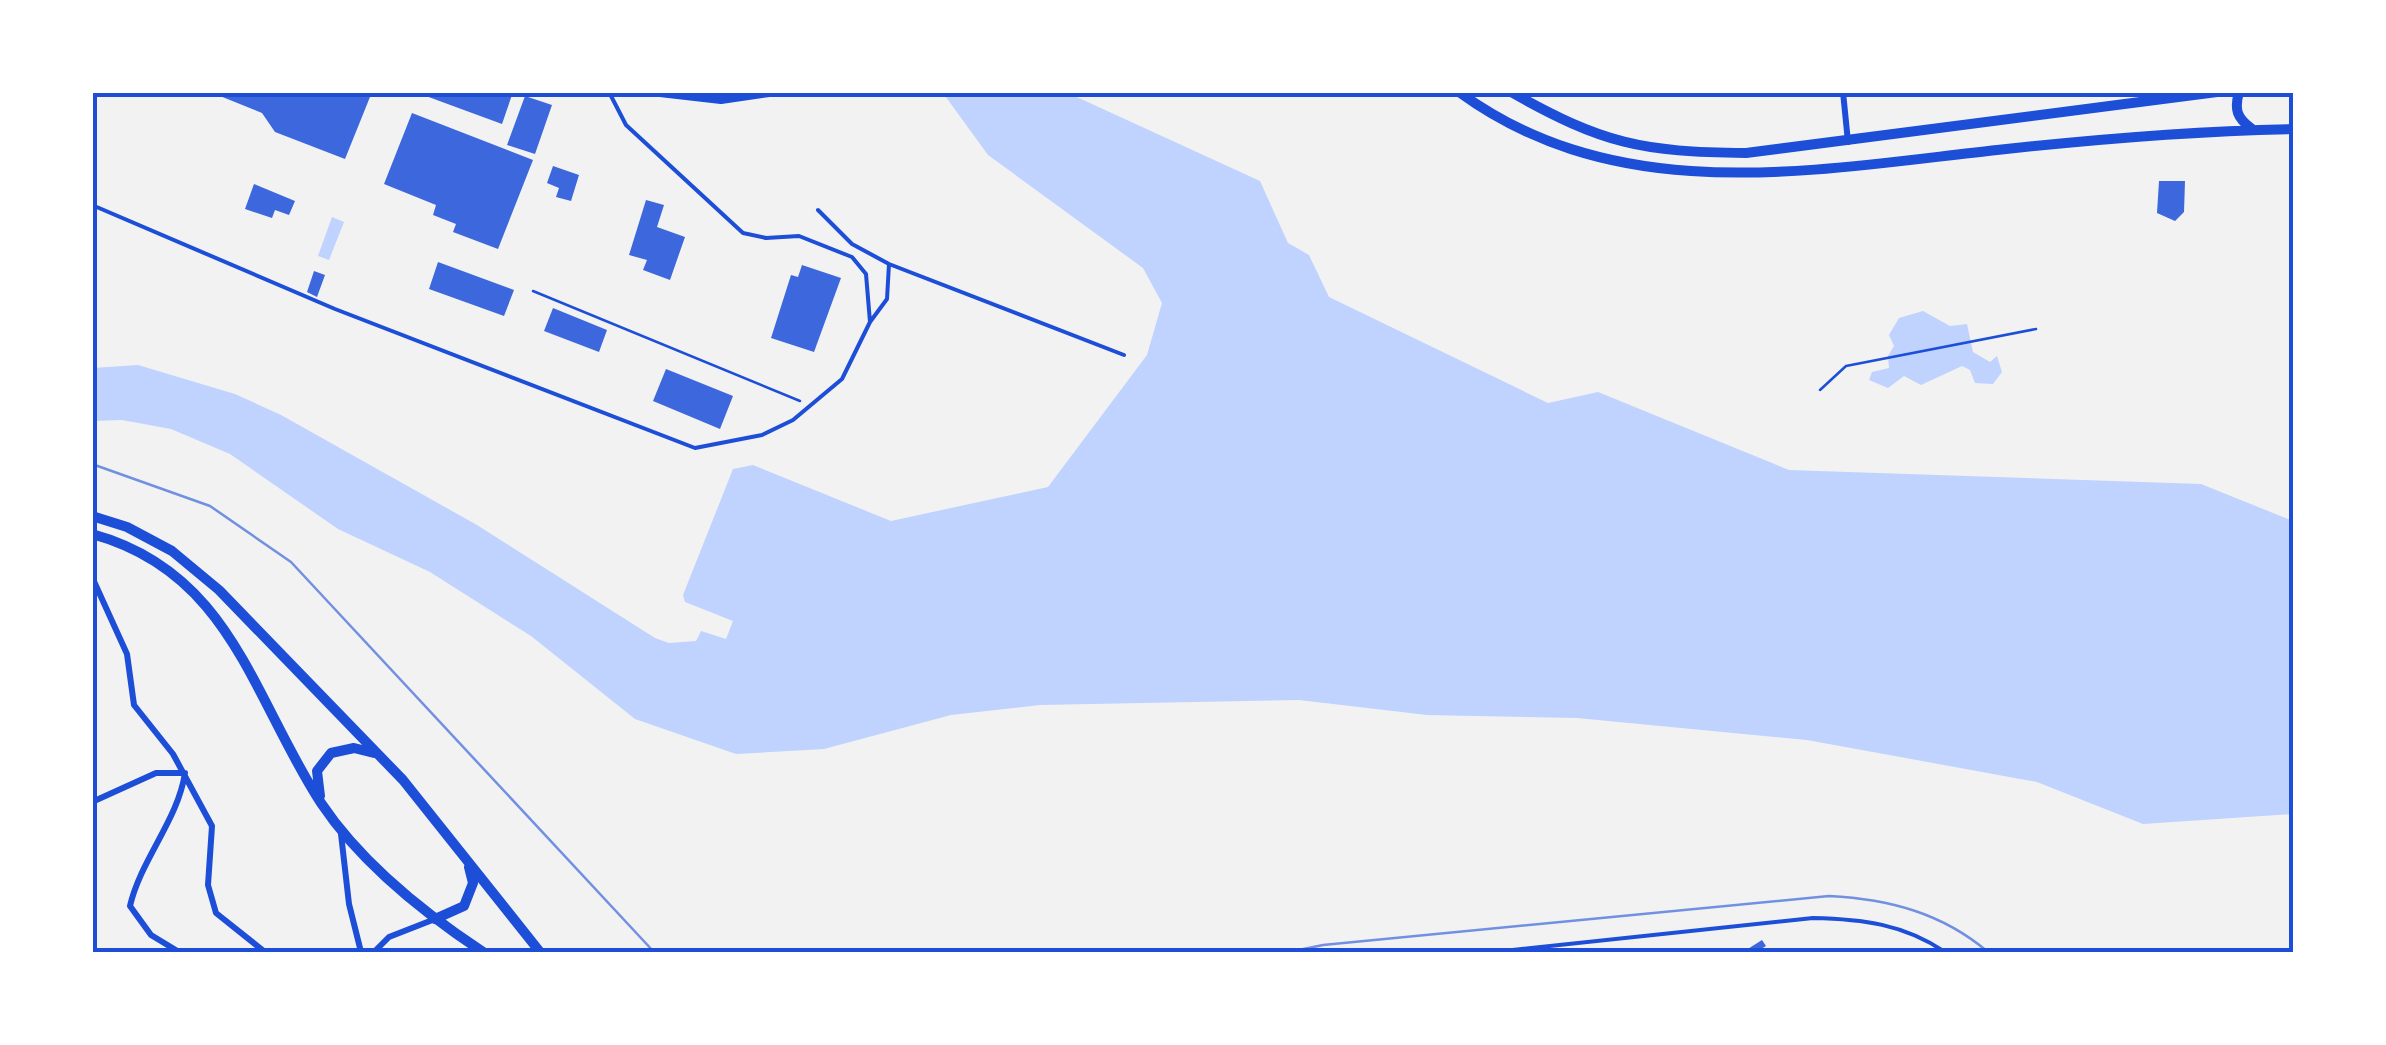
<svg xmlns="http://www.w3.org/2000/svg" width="2386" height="1045" font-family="'Fira Sans Condensed',sans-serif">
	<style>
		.water { fill: #bfd3fe }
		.building { fill: #3d67dc }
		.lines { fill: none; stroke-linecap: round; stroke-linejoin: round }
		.path { stroke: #1d4ed8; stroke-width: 2.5 }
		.service { stroke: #1d4ed8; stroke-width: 4 }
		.minor { stroke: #1d4ed8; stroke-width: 6 }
		.primary { stroke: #1d4ed8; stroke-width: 10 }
		.tram { stroke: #7290e2; stroke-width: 2.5 }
		.neatline { fill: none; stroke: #1d4ed8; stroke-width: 4 }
	</style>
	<rect width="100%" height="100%" fill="#f2f2f2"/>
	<path class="water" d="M 943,93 L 1068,93 L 1260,181 L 1288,243 L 1309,255 L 1329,297 L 1548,403 L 1598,392 L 1789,470 L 2201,484 L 2293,521 L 2293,814 L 2143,824 L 2037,782 L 1807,740 L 1577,718 L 1427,715 L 1299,700 L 1040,705 L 951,715 L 824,749 L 736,754 L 635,719 L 531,636 L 430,572 L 338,529 L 230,454 L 171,429 L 122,420 L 93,421 L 93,368 L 138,365 L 235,394 L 281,415 L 477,525 L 655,638 L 669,643 L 696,641 L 701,631 L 726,639 L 733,621 L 685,602 L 683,595 L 733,469 L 753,465 L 891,521 L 1048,487 L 1147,355 L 1162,303 L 1143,268 L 988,155 Z
		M 332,217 L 344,222 L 329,260 L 318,256 Z
		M 1923,311 L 1950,326 L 1967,324 L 1973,352 L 1990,362 L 1997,356 L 2002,372 L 1993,384 L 1975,383 L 1970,370 L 1962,366 L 1921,385 L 1904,376 L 1888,388 L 1869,380 L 1872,372 L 1889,368 L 1888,356 L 1894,346 L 1889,335 L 1899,318 Z"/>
	<path class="building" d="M 210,92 L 372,92 L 345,159 L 275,132 L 262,113 Z
		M 415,92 L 513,92 L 502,124 Z
		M 525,96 L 552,105 L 535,154 L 507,145 Z
		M 412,113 L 533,160 L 498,249 L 453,232 L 456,224 L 433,215 L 436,205 L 384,184 Z
		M 553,166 L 579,175 L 571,201 L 556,197 L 559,188 L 547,183 Z
		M 2159,181 L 2185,181 L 2184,212 L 2175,221 L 2157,213 Z
		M 254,184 L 295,201 L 289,215 L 275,210 L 272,218 L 245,209 Z
		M 646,200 L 664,205 L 657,227 L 685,237 L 670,280 L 643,270 L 647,260 L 629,255 Z
		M 438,262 L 514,290 L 504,316 L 429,289 Z
		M 802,265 L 841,278 L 814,352 L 771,338 L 791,275 L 798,277 Z
		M 314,271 L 325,275 L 317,297 L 307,292 Z
		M 553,308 L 607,330 L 599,352 L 544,331 Z
		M 666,369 L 733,396 L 720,429 L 653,401 Z
		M 1762,940 L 1766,946 L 1756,952 L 1743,952 Z"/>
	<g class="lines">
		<path class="path" d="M 533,291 L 800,401
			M 1820,390 L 1846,366 L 2036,329"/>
		<path class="service" d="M 609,92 L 626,125 L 743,233 L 766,238 L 799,236 L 852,257 L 866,274 L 870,322
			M 92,205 L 335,309 L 695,448 L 762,435 L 793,420 L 842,379 L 870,322 L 887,299 L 889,264
			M 818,210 L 852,244 L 889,264 L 1124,355
			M 1494,952 L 1813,918 C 1862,919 1904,924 1945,952"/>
		<path class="minor" d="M 1843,92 L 1848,142
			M 92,577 L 127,654 L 134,705 L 173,754 L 212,826 L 208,885 L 216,913 L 265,952
			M 92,802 L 156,773 L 185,773 C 178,820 141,859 130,906 L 151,935 L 179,952
			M 341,834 L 349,904 L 361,952
			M 374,952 L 389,937 L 435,919"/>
		<path class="primary" d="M 660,92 L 721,99 L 769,92
			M 1459,92 C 1619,209 1814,170 1997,150 C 2096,139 2194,131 2294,129
			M 1511,92 C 1603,144 1642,152 1746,153 L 2217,92
			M 2239,92 C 2234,110 2237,118 2252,129
			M 92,516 L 127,527 L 172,551 L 219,590 L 403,780 L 540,952
			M 92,534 C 231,572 252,697 321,803 C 361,863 424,913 483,952
			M 320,796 L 317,771 L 331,753 L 354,748 L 374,753
			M 435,919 L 464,906 L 473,883 L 469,867"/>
		<path class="tram" d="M 92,464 L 210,506 L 291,562 L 654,952
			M 1289,952 L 1323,945 L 1829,896 C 1889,899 1942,913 1988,952"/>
	</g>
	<rect width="2386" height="1045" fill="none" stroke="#ffffff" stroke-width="190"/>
	<rect x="95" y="95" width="2196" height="855" class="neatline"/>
</svg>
